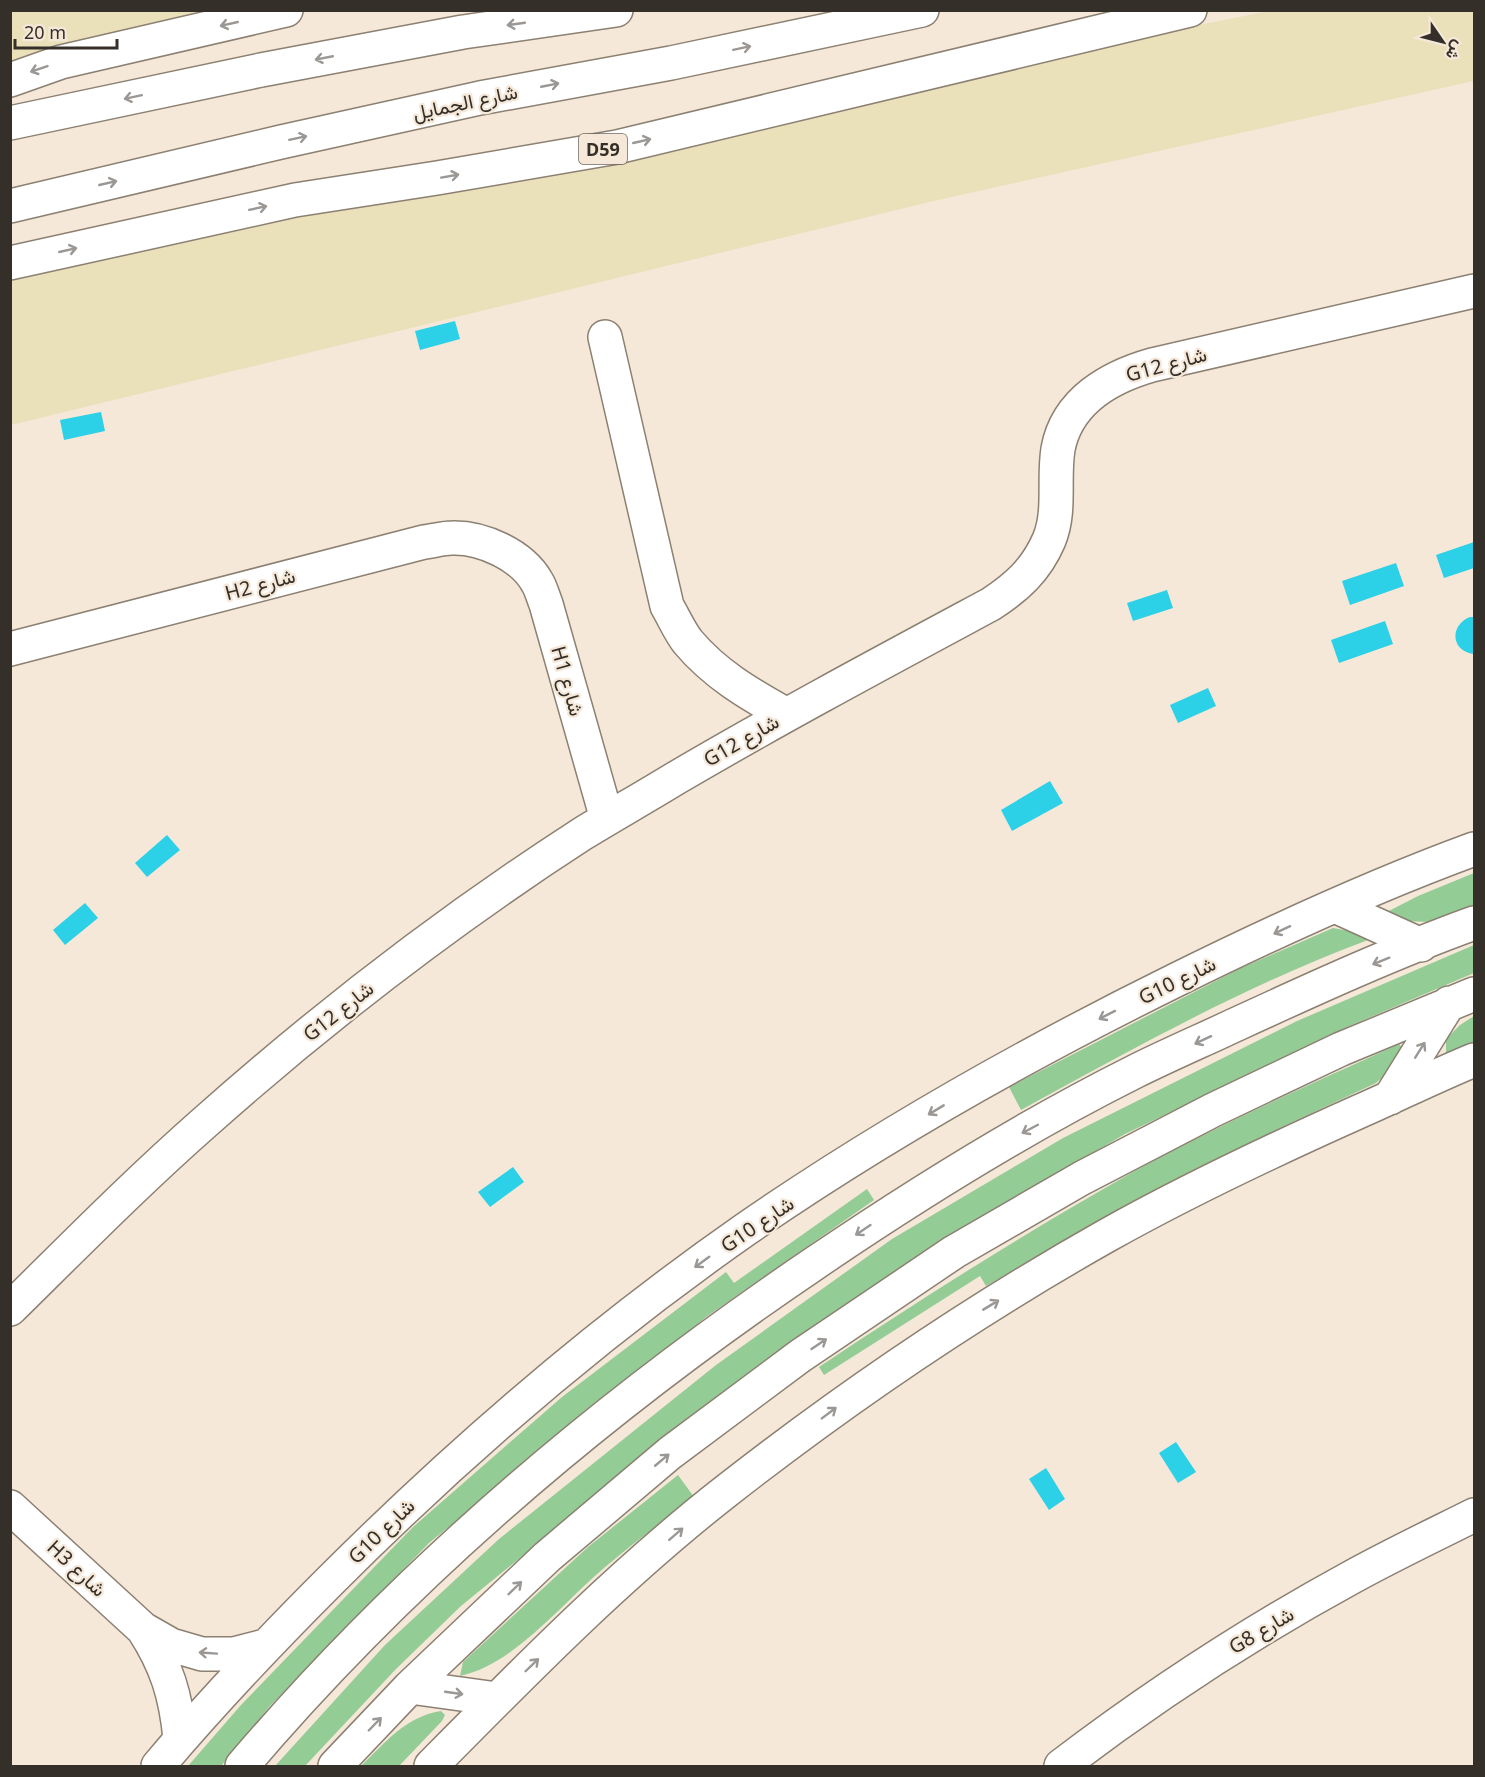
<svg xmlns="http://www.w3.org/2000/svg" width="1485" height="1777" font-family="'Noto Sans',Vazirmatn,sans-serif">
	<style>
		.green { fill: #94cc96 }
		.sand { fill: #eae1bb }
		.water { fill: #2cd0e7 }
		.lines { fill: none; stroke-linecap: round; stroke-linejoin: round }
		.minor-casing { stroke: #8c8072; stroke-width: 36 }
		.major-casing { stroke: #8c8072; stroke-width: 36 }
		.minor { stroke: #fff; stroke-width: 33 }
		.major { stroke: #fff; stroke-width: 33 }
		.oneway { stroke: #9a9794 }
		.labels { text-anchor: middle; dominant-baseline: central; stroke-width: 4.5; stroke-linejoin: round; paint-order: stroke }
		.shield { fill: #f5e8d8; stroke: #6e665d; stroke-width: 1.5 }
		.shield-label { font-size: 18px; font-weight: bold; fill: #342f28 }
		.street-label { font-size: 20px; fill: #342f28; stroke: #f5e8d8 }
	</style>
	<rect width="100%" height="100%" fill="#f5e8d8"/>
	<path class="green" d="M 1474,873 L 1474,905 L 1432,922 L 1402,921 L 1385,913 L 1418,896 Z
		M 1333,928 L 1355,932 L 1368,940 C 1247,985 1134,1048 1021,1110 L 1009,1087 L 1241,968 Z
		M 1474,945 L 1474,973 L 1345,1028 L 1125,1134 L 987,1215 L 639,1461 L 461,1606 L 396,1669 L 305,1766 L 275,1766 L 385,1645 L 499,1539 L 716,1365 L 892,1239 L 1063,1138 L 1297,1021 Z
		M 1474,1016 L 1474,1042 L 1446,1053 L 1446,1039 L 1460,1025 Z
		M 1399,1044 L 1404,1049 L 1393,1068 L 1376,1083 L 1284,1126 L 1170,1183 L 986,1286 L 980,1276 L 824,1375 L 819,1367 C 915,1303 1012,1241 1112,1184 C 1205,1131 1302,1088 1399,1044 Z
		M 867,1189 L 874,1200 L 706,1317 L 429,1543 L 269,1707 L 221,1766 L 188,1766 L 241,1705 L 413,1527 L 562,1397 L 726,1272 L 734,1283 Z
		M 678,1475 L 694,1497 C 664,1521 633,1543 604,1568 C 562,1603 514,1665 460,1676 L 463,1662 L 588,1547 Z
		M 441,1711 L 445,1715 L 442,1721 L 399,1766 L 361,1766 C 386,1742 405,1717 441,1711 Z"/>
	<path class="sand" d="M 11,11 L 253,11 L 11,81 Z
		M 1269,11 L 1474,11 L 1474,81 L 934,201 L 11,425 L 10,258 L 612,142 Z"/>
	<path class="water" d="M 455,321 L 460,339 L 420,350 L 415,331 Z
		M 101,412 L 105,431 L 64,440 L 60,420 Z
		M 1474,542 L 1474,568 L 1444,578 L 1436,555 Z
		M 1396,563 L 1404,586 L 1350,605 L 1342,581 Z
		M 1167,590 L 1173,608 L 1133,621 L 1127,603 Z
		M 1470,617 L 1474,617 L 1474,654 C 1451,652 1449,625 1470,617 Z
		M 1385,621 L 1393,644 L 1339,663 L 1331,640 Z
		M 1208,688 L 1216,706 L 1178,723 L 1170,705 Z
		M 1050,781 L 1063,803 L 1012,831 L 1001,810 Z
		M 167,835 L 180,850 L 147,877 L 135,863 Z
		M 85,903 L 98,918 L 65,945 L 53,930 Z
		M 513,1167 L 524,1182 L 490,1207 L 478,1192 Z
		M 1176,1442 L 1196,1472 L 1178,1483 L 1159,1453 Z
		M 1046,1468 L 1065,1499 L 1049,1510 L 1029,1479 Z"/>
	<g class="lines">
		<g class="minor-casing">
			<path id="minor" d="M 605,337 L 667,606 C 674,618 680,632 688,642 C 715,674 749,694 785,714
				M 10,649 L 424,542 C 433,541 443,538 452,538 C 482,537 522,555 537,582 C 541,588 543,597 546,604 L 607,819
				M 1335,906 L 1421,945
				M 1390,1098 L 1449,1003
				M 10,1309 C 74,1246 137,1182 204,1123 C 322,1018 449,920 582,834 C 613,815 645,797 676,778 C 780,717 885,661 991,604 C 1017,587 1036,570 1049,540 C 1061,511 1053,480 1058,449 C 1067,401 1110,377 1152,365 L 1474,291
				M 10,1507 L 143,1629 L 171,1645 L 202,1654 L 234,1654 L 265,1646
				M 143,1629 C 167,1666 176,1696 180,1739
				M 410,1687 L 497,1699
				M 158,1766 C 212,1702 270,1641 330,1581 C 458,1453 597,1333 746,1229 C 882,1135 1028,1053 1176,980 C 1273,932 1373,886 1474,849
				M 242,1766 C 407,1572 605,1405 815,1263 C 918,1193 1024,1127 1134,1072 C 1168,1055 1203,1040 1237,1024 C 1315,988 1394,952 1474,923
				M 335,1766 L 410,1687 L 547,1557 L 670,1453 L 800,1356 L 954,1252 L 1082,1178 L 1213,1110 L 1341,1049 L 1474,994
				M 431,1766 C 525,1671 619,1575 725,1492 C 845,1398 973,1311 1106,1236 C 1188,1190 1273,1150 1358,1112 C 1397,1095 1435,1076 1474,1060
				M 1061,1766 C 1153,1696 1251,1632 1352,1577 C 1392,1555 1434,1535 1474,1515"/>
		</g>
		<g class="major-casing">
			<path id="major" d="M 10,80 L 61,62 L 286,10
				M 10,123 L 261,70 L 463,32 L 616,10
				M 10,206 L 281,142 L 480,98 L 671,63 L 922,10
				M 10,263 L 295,200 L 437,178 L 617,147 L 1190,10"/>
		</g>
		<use href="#minor" class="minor"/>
		<use href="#major" class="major"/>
	</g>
	<defs><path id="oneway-shaft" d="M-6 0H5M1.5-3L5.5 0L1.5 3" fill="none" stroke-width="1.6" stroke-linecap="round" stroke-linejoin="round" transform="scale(1.5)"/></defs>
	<g class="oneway">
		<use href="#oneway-shaft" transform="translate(229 24) rotate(167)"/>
		<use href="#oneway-shaft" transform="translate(516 24) rotate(172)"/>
		<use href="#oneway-shaft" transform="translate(742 48) rotate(-12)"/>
		<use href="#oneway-shaft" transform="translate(324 58) rotate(169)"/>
		<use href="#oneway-shaft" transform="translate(39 69) rotate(161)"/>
		<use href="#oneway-shaft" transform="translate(550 85) rotate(-11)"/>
		<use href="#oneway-shaft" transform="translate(133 97) rotate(168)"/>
		<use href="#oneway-shaft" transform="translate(298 138) rotate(-12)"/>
		<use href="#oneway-shaft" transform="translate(642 141) rotate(-13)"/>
		<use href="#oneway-shaft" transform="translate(450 176) rotate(-10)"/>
		<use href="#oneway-shaft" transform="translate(108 183) rotate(-13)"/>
		<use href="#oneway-shaft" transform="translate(258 208) rotate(-12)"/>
		<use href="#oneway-shaft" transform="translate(68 250) rotate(-13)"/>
		<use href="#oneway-shaft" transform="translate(1282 930) rotate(155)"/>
		<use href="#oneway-shaft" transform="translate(1381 961) rotate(158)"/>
		<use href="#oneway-shaft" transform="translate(1107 1015) rotate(153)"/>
		<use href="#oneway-shaft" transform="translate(1203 1040) rotate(155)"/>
		<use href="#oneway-shaft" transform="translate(1420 1050) rotate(-58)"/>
		<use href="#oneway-shaft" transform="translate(936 1110) rotate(149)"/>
		<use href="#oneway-shaft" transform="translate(1030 1129) rotate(152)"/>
		<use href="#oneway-shaft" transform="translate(863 1230) rotate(146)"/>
		<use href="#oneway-shaft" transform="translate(702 1262) rotate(144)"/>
		<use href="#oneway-shaft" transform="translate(991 1305) rotate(-31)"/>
		<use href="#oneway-shaft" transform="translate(819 1344) rotate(-34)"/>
		<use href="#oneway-shaft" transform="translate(829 1413) rotate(-37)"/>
		<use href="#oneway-shaft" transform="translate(662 1460) rotate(-40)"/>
		<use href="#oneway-shaft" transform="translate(676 1534) rotate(-41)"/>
		<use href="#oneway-shaft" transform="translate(515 1588) rotate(-44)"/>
		<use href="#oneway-shaft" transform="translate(208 1653) rotate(-176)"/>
		<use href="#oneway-shaft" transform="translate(532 1665) rotate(-44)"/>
		<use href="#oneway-shaft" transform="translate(454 1693) rotate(8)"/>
		<use href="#oneway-shaft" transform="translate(375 1724) rotate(-46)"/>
	</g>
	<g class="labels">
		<rect class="shield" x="579" y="134" width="48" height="30" rx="4.5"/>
		<g class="shield-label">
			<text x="603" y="149">D59</text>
		</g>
		<g class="street-label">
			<text transform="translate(465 102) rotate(-12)">شارع الجمايل</text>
			<text transform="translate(1166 364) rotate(-15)">G12 شارع</text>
			<text transform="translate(260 584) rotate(-15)">H2 شارع</text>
			<text transform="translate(568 681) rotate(74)">H1 شارع</text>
			<text transform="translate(741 740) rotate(-30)">G12 شارع</text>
			<text transform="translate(1177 980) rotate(-26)">G10 شارع</text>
			<text transform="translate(338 1011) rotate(-38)">G12 شارع</text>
			<text transform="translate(757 1224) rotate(-34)">G10 شارع</text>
			<text transform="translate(381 1531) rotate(-44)">G10 شارع</text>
			<text transform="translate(77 1568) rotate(43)">H3 شارع</text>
			<text transform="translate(1261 1630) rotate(-31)">G8 شارع</text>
		</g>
	</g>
	<rect width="1485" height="1777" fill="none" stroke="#342f28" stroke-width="24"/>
	<g transform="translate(1443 42) rotate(125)" stroke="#f5e8d8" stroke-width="4.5" paint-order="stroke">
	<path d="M0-4.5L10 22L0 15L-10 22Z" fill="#342f28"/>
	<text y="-9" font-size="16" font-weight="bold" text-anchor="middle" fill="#342f28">ش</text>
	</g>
	<path d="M15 39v9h102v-9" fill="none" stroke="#342f28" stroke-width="3"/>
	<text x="24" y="39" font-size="18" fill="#342f28" stroke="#f5e8d8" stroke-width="4.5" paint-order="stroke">20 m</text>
</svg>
